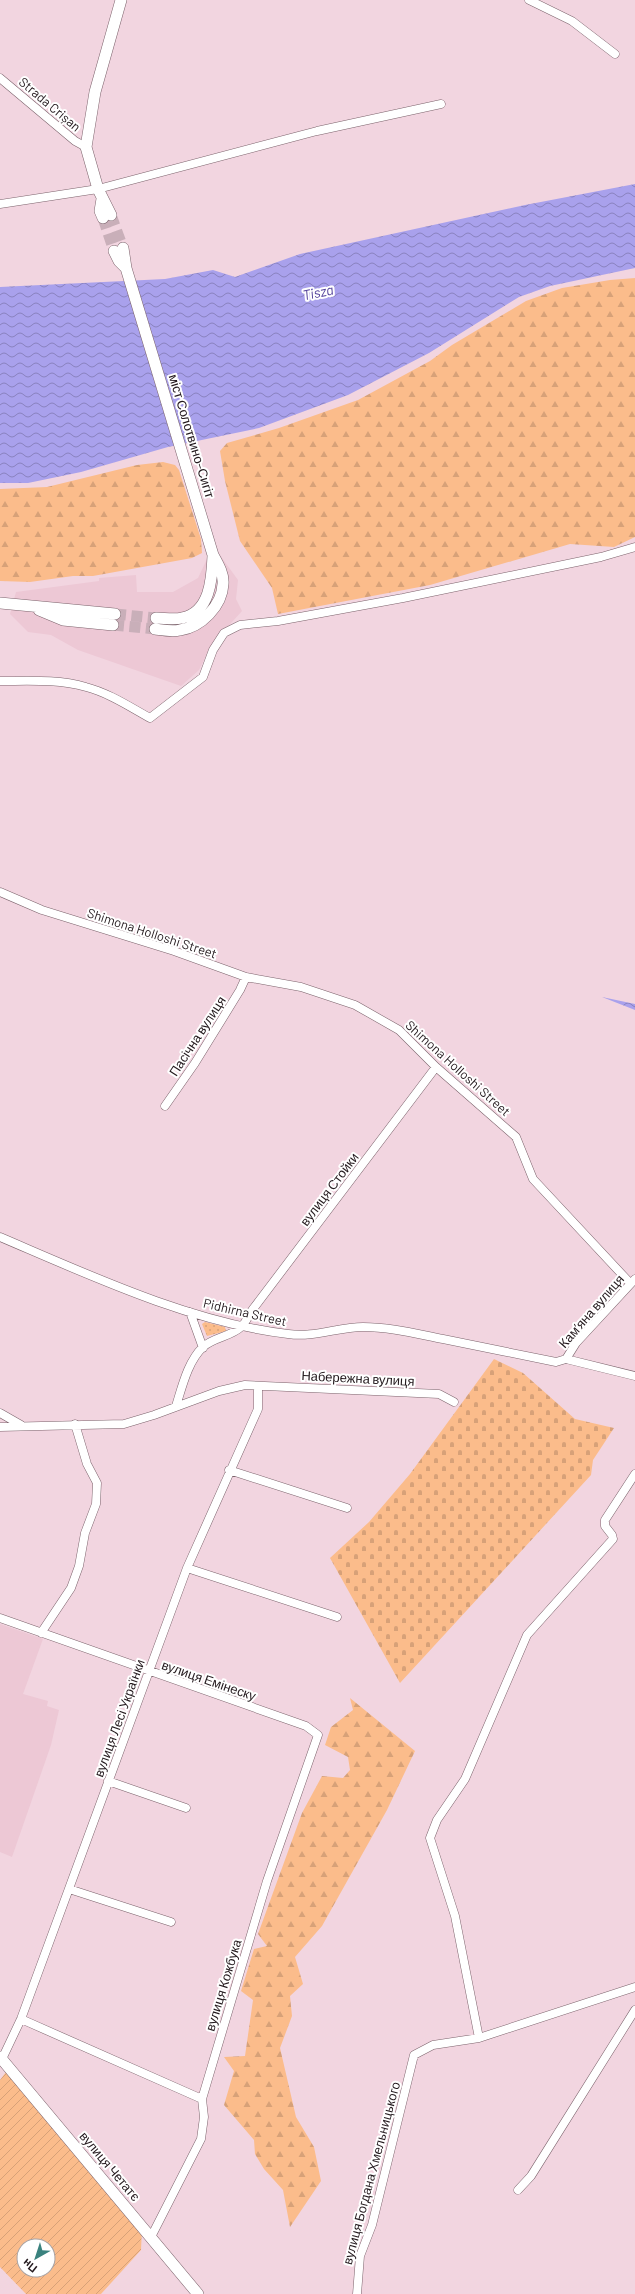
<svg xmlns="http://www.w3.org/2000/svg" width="635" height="2294" font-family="Barlow,sans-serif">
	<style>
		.built { fill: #edc8d5 }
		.grass { fill: url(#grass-dots) }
		.forest { fill: url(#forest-firs) }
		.cemetery { fill: url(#cemetery-stones) }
		.garden { fill: url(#garden-furrows); fill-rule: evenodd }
		.water { fill: url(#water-waves) }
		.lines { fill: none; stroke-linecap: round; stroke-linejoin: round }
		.tertiary-tunnel { stroke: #c9afb9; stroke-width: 11; stroke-dasharray: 11 5.5; stroke-linecap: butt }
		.minor-casing { stroke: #7c636c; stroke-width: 9 }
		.tertiary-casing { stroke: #7c636c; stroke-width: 12 }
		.minor { stroke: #fff; stroke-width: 8 }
		.tertiary { stroke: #fff; stroke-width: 11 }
		.labels { text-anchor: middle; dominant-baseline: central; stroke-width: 4; stroke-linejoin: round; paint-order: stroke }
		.street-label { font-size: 13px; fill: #23191d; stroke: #fff }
		.water-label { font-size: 14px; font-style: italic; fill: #54439b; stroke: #fff }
	</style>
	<defs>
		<pattern id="grass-dots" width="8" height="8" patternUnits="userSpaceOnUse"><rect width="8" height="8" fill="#fbbc8b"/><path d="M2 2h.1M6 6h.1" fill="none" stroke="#d7a178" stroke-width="1.8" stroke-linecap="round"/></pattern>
		<pattern id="forest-firs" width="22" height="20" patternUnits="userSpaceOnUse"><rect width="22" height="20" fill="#fbbc8b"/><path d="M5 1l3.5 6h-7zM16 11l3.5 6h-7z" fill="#d7a178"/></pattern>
		<pattern id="cemetery-stones" width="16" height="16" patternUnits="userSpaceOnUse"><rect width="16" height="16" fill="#fbbc8b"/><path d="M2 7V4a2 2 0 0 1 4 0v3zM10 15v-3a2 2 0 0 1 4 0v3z" fill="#d7a178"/></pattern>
		<pattern id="garden-furrows" width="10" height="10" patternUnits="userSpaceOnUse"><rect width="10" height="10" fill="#fbbc8b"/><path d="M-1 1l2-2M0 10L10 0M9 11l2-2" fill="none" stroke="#d7a178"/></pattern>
		<pattern id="water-waves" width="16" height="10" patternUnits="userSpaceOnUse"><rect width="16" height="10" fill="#a9a1ec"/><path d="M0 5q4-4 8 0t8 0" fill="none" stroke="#8982bf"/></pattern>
	</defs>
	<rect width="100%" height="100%" fill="#f2d5e0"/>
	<path class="built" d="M 219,554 L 238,580 L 236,599 L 242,611 L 212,644 L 199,670 L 181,686 L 78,650 L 51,635 L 28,632 L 10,614 L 16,592 L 99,581 L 99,578 L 136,575 L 137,592 L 173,592 L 198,578 L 208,557 Z
		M 0,1624 L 43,1639 L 23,1694 L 48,1701 L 47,1706 L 59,1710 L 51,1745 L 12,1857 L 0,1852 Z"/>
	<path class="grass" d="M 205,1322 L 225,1327 L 226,1331 L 207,1336 L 202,1324 Z"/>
	<path class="forest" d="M 635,278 L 635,537 L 614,547 L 570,544 L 430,585 L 278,614 L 272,588 L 240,541 L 225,481 L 220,451 L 227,443 L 279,428 L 358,400 L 430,361 L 452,345 L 526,301 L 562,288 L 610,280 Z
		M 163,462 L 175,465 L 179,470 L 201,539 L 202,553 L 192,558 L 93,576 L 73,576 L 30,582 L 0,581 L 0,489 L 47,487 L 137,465 Z
		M 350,1698 L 415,1751 L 387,1810 L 322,1926 L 295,1957 L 303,1984 L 290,1996 L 292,2016 L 280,2048 L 296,2117 L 314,2147 L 321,2181 L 290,2227 L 283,2190 L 264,2169 L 255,2154 L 254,2140 L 224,2105 L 234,2071 L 224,2057 L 245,2056 L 253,2000 L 241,1991 L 254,1949 L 267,1946 L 258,1934 L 302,1813 L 322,1776 L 343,1778 L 350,1770 L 348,1757 L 325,1745 L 331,1727 L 353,1710 Z"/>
	<path class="cemetery" d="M 494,1359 L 523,1373 L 575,1419 L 614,1428 L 593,1460 L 591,1475 L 400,1683 L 330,1558 L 369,1522 L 410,1474 Z"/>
	<path class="garden" d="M 9,2068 L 142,2229 L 141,2250 L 101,2294 L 26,2294 L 0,2267 L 0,2080 ZM 24,2246 L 48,2246 L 48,2270 L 24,2270 Z"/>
	<path class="water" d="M 635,184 L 635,268 L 550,286 L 519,297 L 429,353 L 348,395 L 259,428 L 168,447 L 81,472 L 28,483 L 0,483 L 0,287 L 165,279 L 213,270 L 235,277 L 300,254 L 525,205 Z
		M 602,997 L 635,1004 L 635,1010 Z"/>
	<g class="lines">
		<path class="tertiary-tunnel" d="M 111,215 L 123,248
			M 103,218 L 114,251
			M 115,614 L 156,618
			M 113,625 L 155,629"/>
		<g class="minor-casing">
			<path id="minor" d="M 529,0 L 572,21 L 615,54
				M 0,78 L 75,141 L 86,147
				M 0,204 L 98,189 L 317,131 L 441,104
				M 0,681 C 29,681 58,679 86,687 C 109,693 130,707 150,718 L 203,677 L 213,650 L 224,633 L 240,625 L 278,621 L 403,598 L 601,557 L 635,547
				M 0,892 L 42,910 L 174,951 L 246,977 L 301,987 L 355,1005 L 399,1030 L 436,1067 L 516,1137 L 533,1179 L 630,1283
				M 165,1106 L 195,1063 L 240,990 L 246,977
				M 0,1237 C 89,1275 192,1323 288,1334 C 314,1338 338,1327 363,1327 C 390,1327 417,1334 443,1339 C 481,1347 518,1354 556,1362 L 566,1359
				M 190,1312 L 203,1348
				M 566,1359 L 576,1343 L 635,1279
				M 566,1359 L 635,1376
				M 176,1406 C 182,1387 188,1361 203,1347 C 214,1337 230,1337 241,1327 C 246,1323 249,1314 253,1309 L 436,1067
				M 0,1413 L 21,1425
				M 0,1427 L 124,1424 L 154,1415 L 219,1391 L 245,1385 L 439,1394 L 454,1402
				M 229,1470 L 347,1508
				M 187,1568 L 337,1617
				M 0,1618 L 306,1726 L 318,1735 L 267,1881 L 202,2099 L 204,2117 L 201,2139 L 151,2237
				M 41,1633 L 71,1588 L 79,1566 L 85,1533 L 96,1504 L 97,1483 L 87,1464 L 75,1424
				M 108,1781 L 186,1808
				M 69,1889 L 171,1922
				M 21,2019 L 202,2099
				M 479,2038 L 455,1916 L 430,1838 L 437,1820 L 465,1779 L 527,1635 L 613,1539 L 612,1535 L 605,1526 L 605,1520 L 635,1474
				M 2,2059 L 21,2019 L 187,1568 L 258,1409 L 258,1387
				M 518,2190 L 531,2176 L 635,2010
				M 357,2294 L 360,2256 L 372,2225 L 414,2055 L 433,2045 L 479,2038 L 635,1987"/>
		</g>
		<g class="tertiary-casing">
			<path id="tertiary" d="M 102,199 L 100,211 L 103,218
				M 111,215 L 98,189 L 86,147 L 95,92 L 121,0
				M 123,248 L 126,268 L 213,555 C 218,564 224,574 223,584 C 222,606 201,627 180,630 C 172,632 163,630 155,629
				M 114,251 L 119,261 L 126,268
				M 0,603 L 115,614
				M 39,610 L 63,620 L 113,625
				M 156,618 C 164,618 174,620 182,618 C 210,613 212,579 213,556
				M 0,2057 L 198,2294"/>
		</g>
		<use href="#minor" class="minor"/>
		<use href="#tertiary" class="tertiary"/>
	</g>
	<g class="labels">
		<g class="street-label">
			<text transform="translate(50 104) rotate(40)">Strada Crișan</text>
			<text transform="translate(192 436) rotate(73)">міст Солотвино–Сигіт</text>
			<text transform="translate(152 933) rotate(18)">Shimona Holloshi Street</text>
			<text transform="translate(197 1036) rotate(-57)">Пасічна вулиця</text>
			<text transform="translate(458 1068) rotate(42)">Shimona Holloshi Street</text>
			<text transform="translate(329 1189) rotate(-53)">вулиця Стойки</text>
			<text transform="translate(591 1311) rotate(-49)">Камʼяна вулиця</text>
			<text transform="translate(245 1312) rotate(13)">Pidhirna Street</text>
			<text transform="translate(358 1378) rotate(3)">Набережна вулиця</text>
			<text transform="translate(209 1680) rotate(19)">вулиця Емінеску</text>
			<text transform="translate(119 1718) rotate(-70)">вулиця Лесі Українки</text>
			<text transform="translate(223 1985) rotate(-73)">вулиця Кожбука</text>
			<text transform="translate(110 2166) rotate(50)">вулиця Четатє</text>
			<text transform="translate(371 2173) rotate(-75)">вулиця Богдана Хмельницького</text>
		</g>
		<g class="water-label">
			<text transform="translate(318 292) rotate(-12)">Tisza</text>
		</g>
	</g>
	<g transform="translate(36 2258) rotate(219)"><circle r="19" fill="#ffffff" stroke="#a7a3a5"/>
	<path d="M0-3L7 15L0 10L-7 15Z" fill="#3a827e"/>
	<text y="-6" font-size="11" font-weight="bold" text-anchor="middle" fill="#23191d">Пн</text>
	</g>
</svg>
